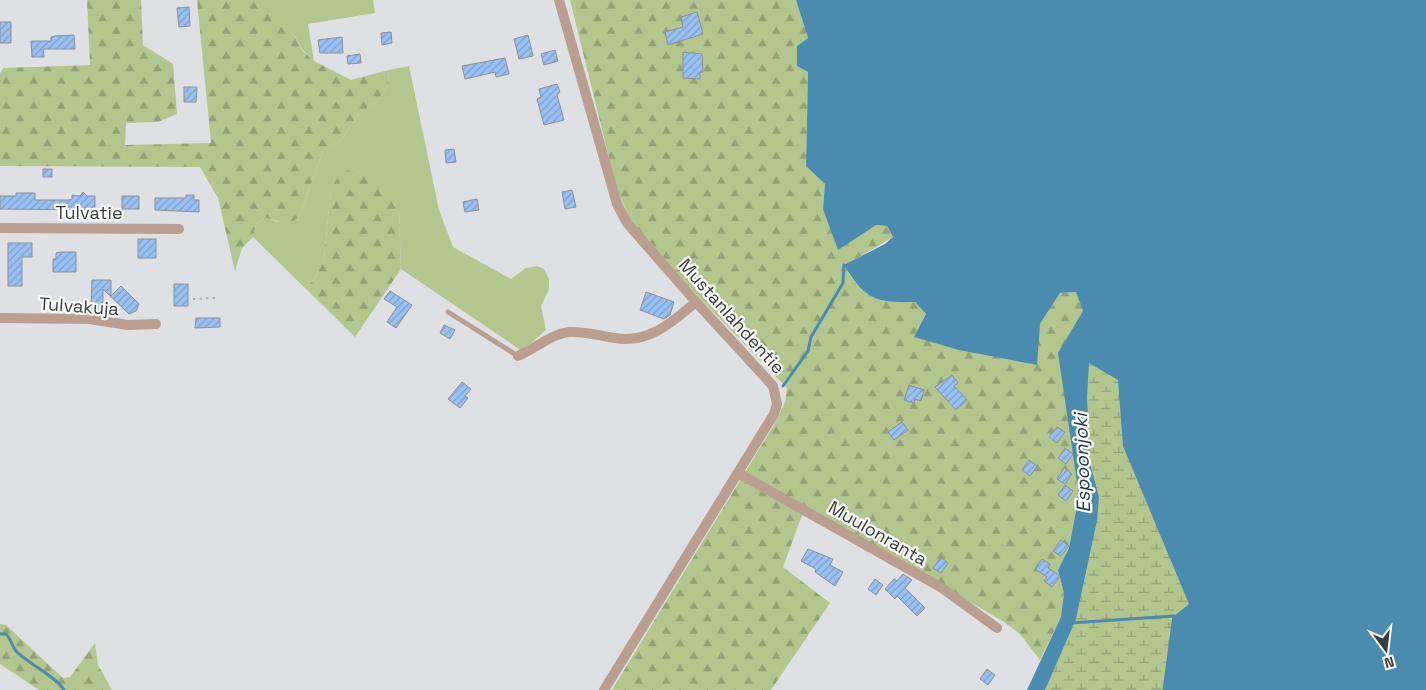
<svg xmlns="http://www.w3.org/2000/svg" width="1426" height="690" font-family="'Space Grotesk',sans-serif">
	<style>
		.grass { fill: #b3c68e }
		.forest { fill: url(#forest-firs) }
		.wetland { fill: url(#wetland-marsh) }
		.water { fill: #4a8baf }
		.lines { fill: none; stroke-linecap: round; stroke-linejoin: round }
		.stream { stroke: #4a8baf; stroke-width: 3 }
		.building { fill: url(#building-hatch); stroke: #8e8f92 }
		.path { stroke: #adaeb1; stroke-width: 2; stroke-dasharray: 2.5 4; stroke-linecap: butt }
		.service { stroke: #ba9f91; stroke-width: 5 }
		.minor { stroke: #ba9f91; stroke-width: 10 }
		.labels { text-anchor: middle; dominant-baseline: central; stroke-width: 4.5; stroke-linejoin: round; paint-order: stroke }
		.street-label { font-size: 18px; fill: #3a3b3c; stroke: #fff }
		.water-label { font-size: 19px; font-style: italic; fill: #183647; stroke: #fff }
	</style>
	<defs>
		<pattern id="forest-firs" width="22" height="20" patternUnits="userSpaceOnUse" patternTransform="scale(1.25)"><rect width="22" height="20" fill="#b3c68e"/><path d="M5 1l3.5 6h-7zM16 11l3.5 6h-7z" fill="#93a275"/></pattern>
		<pattern id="wetland-marsh" width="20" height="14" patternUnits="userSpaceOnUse" patternTransform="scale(1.25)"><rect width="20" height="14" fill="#b3c68e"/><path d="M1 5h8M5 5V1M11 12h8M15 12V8" fill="none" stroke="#93a275"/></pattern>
		<pattern id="building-hatch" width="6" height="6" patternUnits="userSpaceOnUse" patternTransform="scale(1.25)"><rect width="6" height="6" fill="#99c1f5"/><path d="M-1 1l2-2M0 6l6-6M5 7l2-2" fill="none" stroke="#7e9ec8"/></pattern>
	</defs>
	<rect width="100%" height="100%" fill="#dee0e3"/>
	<path class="grass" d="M 277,0 L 373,0 L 375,13 L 308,24 L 314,61 L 302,49 L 295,36 L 277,23 Z
		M 409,66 L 439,210 L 453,247 L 511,279 L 526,268 L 537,266 L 544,269 L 549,279 L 549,290 L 541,306 L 546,330 L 522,351 L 401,269 L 399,214 L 331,188 L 324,259 L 316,277 L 305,288 L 253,237 L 256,224 L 266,218 L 278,222 L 299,217 L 324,148 L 341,141 L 358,114 L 377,101 L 388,85 L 389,70 Z"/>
	<path class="forest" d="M 87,0 L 141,0 L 143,45 L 173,64 L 177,114 L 158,122 L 126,123 L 125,145 L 211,143 L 197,0 L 277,0 L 277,23 L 295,36 L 302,50 L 314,61 L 351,80 L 389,70 L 388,85 L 377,101 L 358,114 L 341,141 L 324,148 L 299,217 L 288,224 L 266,218 L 256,224 L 253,237 L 242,248 L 235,271 L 218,198 L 200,167 L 0,166 L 0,74 L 3,68 L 90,65 Z
		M 570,0 L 796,0 L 808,38 L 797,46 L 797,65 L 808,72 L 806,166 L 825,184 L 823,210 L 876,225 L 887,226 L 893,237 L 844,266 C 865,300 876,303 915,302 L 926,314 L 915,337 L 1040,324 L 1060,293 L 1076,292 L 1087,321 L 1149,512 L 1045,690 L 1076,619 L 1093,547 L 1099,497 L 1079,495 L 1069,548 L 1058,570 L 1064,593 L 1061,617 L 1040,660 L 1020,634 L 1004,622 L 808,507 L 801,518 L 783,567 L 830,603 L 771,690 L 612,690 L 774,425 L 785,402 L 787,388 L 695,293 L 631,221 L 617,190 Z
		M 342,170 L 362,172 L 386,189 L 399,215 L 401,269 L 355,337 L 305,288 L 316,277 L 324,259 L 331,188 Z
		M 0,624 L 6,625 L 63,678 L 70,677 L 95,643 L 98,665 L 112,690 L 39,690 L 0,664 Z"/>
	<path class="wetland" d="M 1134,299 L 1426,690 L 1045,690 L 1076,619 L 1097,521 L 1099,497 L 1090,464 L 1087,397 L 1089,363 Z"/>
	<path class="water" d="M 796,0 L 1426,0 L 1426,690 L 1164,690 L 1174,616 L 1189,604 L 1123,446 L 1118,380 L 1089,363 L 1087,397 L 1090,464 L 1099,497 L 1097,521 L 1076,619 L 1045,690 L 1027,690 L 1061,617 L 1064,593 L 1058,570 L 1069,548 L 1079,495 L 1058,353 L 1083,311 L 1076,292 L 1060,293 L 1040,324 L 1037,365 L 959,350 L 914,337 L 926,314 L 915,302 C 876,303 865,300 844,265 L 885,244 L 893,237 L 887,226 L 876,225 L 838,250 L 823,209 L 825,184 L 806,166 L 808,72 L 797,66 L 797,46 L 808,38 Z"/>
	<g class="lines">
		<path class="stream" d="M 783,386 L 808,351 L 811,337 L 843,283 L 844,265
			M 1070,623 L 1174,616 L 1164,690
			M 0,634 L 6,634 C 11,639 12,646 16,651 C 27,663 57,677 64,690"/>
	</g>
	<path class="building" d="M 189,7 L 190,26 L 179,27 L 177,8 Z
		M 697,12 L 703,34 L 668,45 L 665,32 L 683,27 L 681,17 Z
		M 0,22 L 11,22 L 11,43 L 0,43 Z
		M 391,32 L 392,43 L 382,45 L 381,33 Z
		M 74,35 L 75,49 L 43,49 L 44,57 L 32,57 L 31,41 L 51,41 L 51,37 L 55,36 Z
		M 528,35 L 533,56 L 519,59 L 514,39 Z
		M 342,37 L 343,53 L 320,53 L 318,40 Z
		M 555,50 L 558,61 L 544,65 L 541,54 Z
		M 683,52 L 702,54 L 703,72 L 700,72 L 700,79 L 683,78 Z
		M 360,54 L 361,63 L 348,64 L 347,56 Z
		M 505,58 L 509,74 L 496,77 L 495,72 L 465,79 L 462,66 Z
		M 557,84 L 560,92 L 557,95 L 564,120 L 544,125 L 537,99 L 541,97 L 539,89 Z
		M 184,87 L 197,87 L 196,102 L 184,102 Z
		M 454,149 L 456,162 L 446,163 L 445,150 Z
		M 43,169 L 52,169 L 52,177 L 43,177 Z
		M 572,190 L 576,207 L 565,209 L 562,192 Z
		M 83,192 L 87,196 L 95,196 L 95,210 L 0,209 L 0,196 L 16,196 L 16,193 L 35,193 L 35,200 L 69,200 L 72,199 L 72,195 L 80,196 Z
		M 186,195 L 194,195 L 194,200 L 199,200 L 199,212 L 155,210 L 155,198 L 186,198 Z
		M 122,196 L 139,196 L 139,209 L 122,209 Z
		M 477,199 L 479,210 L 465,212 L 463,202 Z
		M 138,239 L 156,239 L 156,258 L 138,258 Z
		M 8,243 L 32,243 L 32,257 L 22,257 L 22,286 L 8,286 Z
		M 61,252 L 76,252 L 76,272 L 53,272 L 53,259 L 56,259 L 56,253 Z
		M 92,280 L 111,280 L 111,296 L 121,286 L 139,304 L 136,311 L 129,314 L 103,289 L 103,310 L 91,310 Z
		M 174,284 L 188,284 L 188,306 L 174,306 Z
		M 390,291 L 412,305 L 396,328 L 387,322 L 397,307 L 384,299 Z
		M 646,292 L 674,302 L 670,315 L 664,319 L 640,310 Z
		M 196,318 L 220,318 L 220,327 L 195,328 Z
		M 444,325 L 455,330 L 450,339 L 440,333 Z
		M 952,375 L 958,383 L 954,386 L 967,400 L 956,410 L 935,387 Z
		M 462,382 L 471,389 L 465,396 L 468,398 L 460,408 L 448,399 Z
		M 909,385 L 924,390 L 921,401 L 915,399 L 914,403 L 904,400 Z
		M 902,422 L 908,430 L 894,440 L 888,432 Z
		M 1057,427 L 1065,432 L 1057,443 L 1049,437 Z
		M 1065,448 L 1073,454 L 1066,464 L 1058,458 Z
		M 1029,460 L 1037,466 L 1030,476 L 1022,470 Z
		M 1064,468 L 1072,474 L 1065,484 L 1057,479 Z
		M 1065,485 L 1073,491 L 1066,501 L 1058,495 Z
		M 1061,540 L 1069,546 L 1061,556 L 1053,551 Z
		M 808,549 L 833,559 L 830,565 L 843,572 L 835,586 L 815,572 L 816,569 L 801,561 Z
		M 941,557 L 948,563 L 941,573 L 933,568 Z
		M 1042,559 L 1050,564 L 1048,568 L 1060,576 L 1052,587 L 1044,581 L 1047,577 L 1035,569 Z
		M 903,574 L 912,580 L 905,588 L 925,608 L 917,616 L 897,596 L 895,599 L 885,589 L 894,579 L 897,581 Z
		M 875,579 L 883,585 L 876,595 L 868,589 Z
		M 987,669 L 995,675 L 988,685 L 980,679 Z"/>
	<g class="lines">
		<path class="path" d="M 193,299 L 215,298"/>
		<path class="service" d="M 448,312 L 518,356"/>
		<path class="minor" d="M 559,0 L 617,204 L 627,223 L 696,302 L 773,386 L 777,404 L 774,414 L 604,690
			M 0,228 L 179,229
			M 0,318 L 89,319 L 128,325 L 156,324
			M 518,356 C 535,349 551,334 569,332 C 585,331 600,336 615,338 C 649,344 672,322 696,302
			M 738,473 L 942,588 L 997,628"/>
	</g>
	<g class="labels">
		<g class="street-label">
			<text x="89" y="212">Tulvatie</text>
			<text transform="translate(79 306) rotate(4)">Tulvakuja</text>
			<text transform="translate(732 316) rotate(48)">Mustanlahdentie</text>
			<text transform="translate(878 533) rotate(30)">Muulonranta</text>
		</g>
		<g class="water-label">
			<text transform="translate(1082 463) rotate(-92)">Espoonjoki</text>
		</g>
	</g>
	<g transform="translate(1386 650) rotate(165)" stroke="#ffffff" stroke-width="4" paint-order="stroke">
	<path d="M0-4L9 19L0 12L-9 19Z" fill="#3a3b3c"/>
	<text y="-8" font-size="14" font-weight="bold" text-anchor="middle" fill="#3a3b3c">N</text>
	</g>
</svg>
